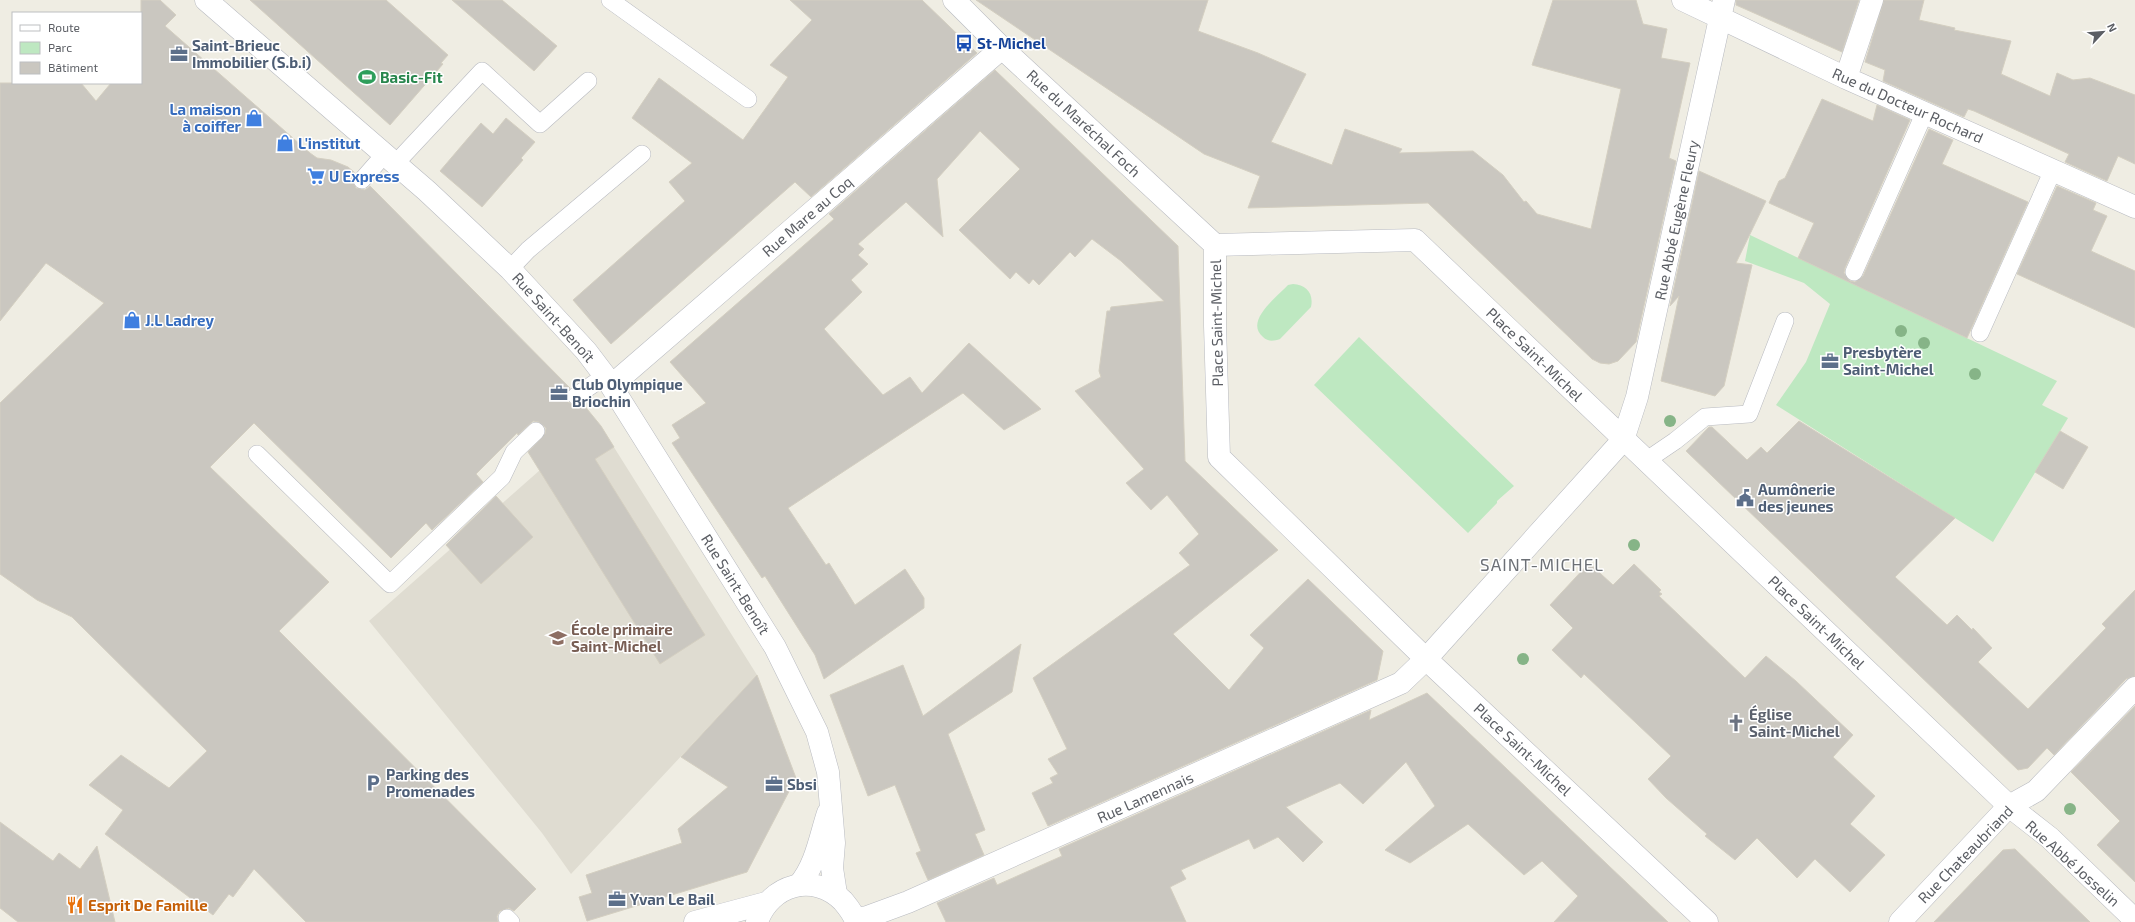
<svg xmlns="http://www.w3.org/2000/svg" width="2135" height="922" font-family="'Exo 2',sans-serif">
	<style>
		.education { fill: #dfdcd1 }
		.green { fill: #bee8c1 }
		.building { fill: #cac7c0; stroke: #d4cfc1 }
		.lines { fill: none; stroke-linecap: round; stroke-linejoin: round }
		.service-casing { stroke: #b8bac0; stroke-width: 18 }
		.minor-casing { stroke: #b8bac0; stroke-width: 23 }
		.tertiary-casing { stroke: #b8bac0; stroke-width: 23 }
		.service { stroke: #fff; stroke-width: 17 }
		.minor { stroke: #fff; stroke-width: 22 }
		.tertiary { stroke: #fff; stroke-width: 22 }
		.tree { fill: #86b487 }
		.labels { text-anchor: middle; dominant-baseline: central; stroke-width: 3; stroke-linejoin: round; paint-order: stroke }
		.transit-label { font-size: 15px; font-weight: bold; fill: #164399; stroke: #fff; text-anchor: start }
		.service-label { font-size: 15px; font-weight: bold; fill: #4e5e75; stroke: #fff; text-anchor: start }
		.leisure-label { font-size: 15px; font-weight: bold; fill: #27864d; stroke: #fff; text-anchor: start }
		.street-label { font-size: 15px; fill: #5b5e64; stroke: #fff }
		.shop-label { font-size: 15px; font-weight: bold; fill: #366cbe; stroke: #fff; text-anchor: start }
		.education-label { font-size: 15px; font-weight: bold; fill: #785e54; stroke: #fff; text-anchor: start }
		.worship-label { font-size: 15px; font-weight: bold; fill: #5b616d; stroke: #fff; text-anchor: start }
		.food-label { font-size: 15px; font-weight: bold; fill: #c56008; stroke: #fff; text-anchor: start }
		.quarter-label { font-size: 17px; letter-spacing: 1px; fill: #6c7076; stroke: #fff }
	</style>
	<rect width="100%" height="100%" fill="#efede3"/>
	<path class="education" d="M 600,425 L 757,675 L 571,874 L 542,833 L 369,621 L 540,470 Z"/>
	<path class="green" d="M 1750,235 L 2057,381 L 2042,405 L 2068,418 L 1993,542 L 1776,405 L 1806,362 L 1830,304 L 1804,283 L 1745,261 Z
		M 1293,284 C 1306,285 1314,293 1311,307 L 1280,339 C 1274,341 1268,342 1263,337 C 1244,321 1277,297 1288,285 Z
		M 1359,337 L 1514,486 L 1497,501 L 1497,503 L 1468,533 L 1314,385 Z"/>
	<path class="building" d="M 141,0 L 160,0 L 176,15 L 165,26 L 310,153 L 317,158 L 331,160 L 348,167 L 355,173 L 352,178 L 356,188 L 365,190 L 370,186 L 376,192 L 568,386 L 570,388 L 566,396 L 568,402 L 576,406 L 583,404 L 601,426 L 614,447 L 595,459 L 705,635 L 660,664 L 528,452 L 545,434 L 546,428 L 539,422 L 533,421 L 518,435 L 517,433 L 476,474 L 483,482 L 432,530 L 426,523 L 391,558 L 254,423 L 210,467 L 329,582 L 279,631 L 536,889 L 514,911 L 509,908 L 500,911 L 497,916 L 498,922 L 306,922 L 254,869 L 233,897 L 229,894 L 213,915 L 105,834 L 123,810 L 89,785 L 121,755 L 169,788 L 207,751 L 72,617 L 37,600 L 0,574 L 0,403 L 104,303 L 46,263 L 0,321 L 0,83 L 81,83 L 96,101 L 111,83 L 141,83 Z
		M 250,0 L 386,0 L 448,55 L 441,63 L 443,64 L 390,125 Z
		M 452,0 L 502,0 L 557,46 L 534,71 Z
		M 790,0 L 922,0 L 977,53 L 811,197 L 795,182 L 611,344 L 573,300 L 685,201 L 669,182 L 692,163 L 632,118 L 659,78 L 743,140 L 788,77 L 770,65 L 812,20 Z
		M 976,0 L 1208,0 L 1198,31 L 1258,53 L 1306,74 L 1271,142 L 1332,165 L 1345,129 L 1402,149 L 1399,153 L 1473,151 L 1503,175 L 1524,202 L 1526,201 L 1537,214 L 1591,229 L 1621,89 L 1532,65 L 1553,0 L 1636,0 L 1643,24 L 1667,29 L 1661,58 L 1690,63 L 1669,158 L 1676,161 L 1636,342 L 1618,361 L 1609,364 L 1600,363 L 1592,359 L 1428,203 L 1248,208 L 1260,176 L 1204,154 Z
		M 1736,0 L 1859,0 L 1842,52 L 1736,5 Z
		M 1884,0 L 1924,0 L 1919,20 L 1955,28 L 1954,30 L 2011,41 L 2001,74 L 2050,96 L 2057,73 L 2073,80 L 2090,78 L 2135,95 L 2135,164 L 2118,156 L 2107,181 L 2065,162 L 2069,154 L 1974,111 L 1968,109 L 1964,117 L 1883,81 L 1885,70 L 1865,62 Z
		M 995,70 L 1178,246 L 1185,461 L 1278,550 L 1173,634 L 1229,690 L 1264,648 L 1250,635 L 1308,579 L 1383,651 L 1377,680 L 1048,826 L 1032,793 L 1053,783 L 1050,778 L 1058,774 L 1048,759 L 1067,749 L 1033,678 L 1190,565 L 1179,553 L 1199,534 L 1167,495 L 1151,510 L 1126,483 L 1144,469 L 1075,391 L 1101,377 L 1099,371 L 1107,311 L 1110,311 L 1111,307 L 1164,301 L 1121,261 L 1092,239 L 1075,257 L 1070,252 L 1039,285 L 1033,279 L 1029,284 L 1016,272 L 1010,279 L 959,230 L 1020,169 L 980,131 L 937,179 L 943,237 L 906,202 L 858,244 L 864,249 L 858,255 L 868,264 L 851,280 L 862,292 L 824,329 L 883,395 L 910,377 L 922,393 L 969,343 L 1041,409 L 1004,430 L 963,393 L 788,508 L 826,565 L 829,563 L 855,605 L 905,569 L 924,598 L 924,608 L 824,679 L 815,655 L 765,576 L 762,578 L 672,443 L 680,438 L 672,425 L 706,403 L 670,362 L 834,219 L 829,214 Z
		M 1822,99 L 1873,121 L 1877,105 L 1910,120 L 1845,268 L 1844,273 L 1850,281 L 1855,282 L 1863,276 L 1929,129 L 1953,140 L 1942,164 L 2028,202 L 1967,338 L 1798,258 L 1814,223 L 1769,203 L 1779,181 L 1785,178 Z
		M 506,118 L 535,142 L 521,158 L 523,160 L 482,207 L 440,171 L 481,123 L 493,134 Z
		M 1699,171 L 1766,201 L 1736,263 L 1752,265 L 1724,386 L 1715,396 L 1661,381 L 1679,296 L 1670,306 Z
		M 2057,186 L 2096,203 L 2093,210 L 2107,216 L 2091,251 L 2135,271 L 2135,328 L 2017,274 Z
		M 1799,421 L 1955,518 L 1895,577 L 1947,625 L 1957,615 L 1972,630 L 1973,628 L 1992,648 L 1978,662 L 2028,709 L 2106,628 L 2102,624 L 2135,590 L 2135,676 L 2126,679 L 2054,755 L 2047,748 L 2028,768 L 2018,770 L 1686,451 L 1709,427 L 1712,427 L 1747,460 L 1761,447 L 1767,453 Z
		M 2060,431 L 2088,447 L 2063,489 L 2035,472 Z
		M 496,496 L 533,537 L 481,584 L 446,545 Z
		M 1589,563 L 1613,585 L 1634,564 L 1661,590 L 1659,592 L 1662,594 L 1659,596 L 1745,678 L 1766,656 L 1796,681 L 1853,735 L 1833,757 L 1875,796 L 1850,824 L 1885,855 L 1850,892 L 1815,859 L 1797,878 L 1757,838 L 1735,860 L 1705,836 L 1707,834 L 1666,798 L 1648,779 L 1671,756 L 1584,674 L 1581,678 L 1552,650 L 1573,628 L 1550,605 Z
		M 1021,644 L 1012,692 L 948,734 L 985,830 L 975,834 L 984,855 L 928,880 L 916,853 L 921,851 L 895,785 L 868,796 L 830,695 L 903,665 L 923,716 Z
		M 757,675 L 796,778 L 747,872 L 587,921 L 579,897 L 592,893 L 586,875 L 682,843 L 678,829 L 728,787 L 681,757 Z
		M 1427,693 L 1668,922 L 1554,922 L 1578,896 L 1542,861 L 1524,875 L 1468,824 L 1410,863 L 1385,850 L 1435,806 L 1406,762 L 1363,804 L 1340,783 L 1286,807 L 1323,842 L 1303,862 L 1278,837 L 1254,849 L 1249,839 L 1181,870 L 1186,879 L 1170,887 L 1186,922 L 946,922 L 937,903 L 994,878 L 997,885 L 1062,856 L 1059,849 L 1371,710 L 1369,720 Z
		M 2135,706 L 2135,882 L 2097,845 L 2120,821 L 2071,772 Z
		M 0,822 L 53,861 L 59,853 L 80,869 L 97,846 L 115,922 L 18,922 L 0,908 Z
		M 2015,849 L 2090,922 L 1934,922 L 2003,850 Z"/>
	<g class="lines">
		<g class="service-casing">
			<path id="service" d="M 610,0 L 748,99
				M 395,164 L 482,71 L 540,124 L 588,81
				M 362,180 L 384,155
				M 510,269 L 528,250 L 642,154
				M 1854,272 L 1925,112
				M 1980,333 L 2053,170
				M 576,396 L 605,376
				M 257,454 L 390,584 L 502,477 L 514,452 L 536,431
				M 1647,460 L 1675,441 L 1705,417 L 1749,414 L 1785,321
				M 507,918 L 511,922"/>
		</g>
		<g class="minor-casing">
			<path id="minor" d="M 206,0 L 427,191 L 510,269 L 586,351 L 605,376 L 775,647 L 817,732 L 828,772 L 834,843 L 832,868 L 836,894
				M 1683,0 L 1846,78 L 2135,207
				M 1846,78 L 1872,0
				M 1215,245 L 1415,240 L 2009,806 L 2050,838 L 2135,920
				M 612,385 L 1002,48
				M 799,885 C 816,865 820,837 828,813
				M 695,922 L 766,903
				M 1707,922 L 1426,659 L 1623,440 L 1637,397 L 1724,0
				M 1900,922 L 2009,806 L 2036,791 L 2135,688"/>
		</g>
		<g class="tertiary-casing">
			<path id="tertiary" d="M 855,919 L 867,917 L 908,902 L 1401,683 L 1426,659 L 1219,457 L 1215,326 L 1215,245 L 1002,48 L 954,0
				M 757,922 C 770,884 814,872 843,901 C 848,907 854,914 856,922"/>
		</g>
		<use href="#service" class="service"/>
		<use href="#minor" class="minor"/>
		<use href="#tertiary" class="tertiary"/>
	</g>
	<g class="tree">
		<circle cx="1901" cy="331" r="6"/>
		<circle cx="1924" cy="343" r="6"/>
		<circle cx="1975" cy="374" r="6"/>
		<circle cx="1670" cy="421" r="6"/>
		<circle cx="1634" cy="545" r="6"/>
		<circle cx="1523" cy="659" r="6"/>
		<circle cx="2070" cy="809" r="6"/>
	</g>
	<defs>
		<g id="bus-bare" transform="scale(1.38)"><path d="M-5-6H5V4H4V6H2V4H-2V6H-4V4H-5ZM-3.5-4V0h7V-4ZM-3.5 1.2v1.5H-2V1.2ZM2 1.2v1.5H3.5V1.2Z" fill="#1a4fb4" stroke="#fff" stroke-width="2.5" paint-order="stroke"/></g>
		<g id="office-bare" transform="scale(1.38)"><path d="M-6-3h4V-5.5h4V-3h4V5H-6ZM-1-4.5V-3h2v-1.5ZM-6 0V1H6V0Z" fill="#5c6f8a" stroke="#fff" stroke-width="2.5" paint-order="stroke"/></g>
		<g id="stadium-bare" transform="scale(1.38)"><path d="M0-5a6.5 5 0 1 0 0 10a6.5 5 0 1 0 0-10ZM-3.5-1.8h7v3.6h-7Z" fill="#2e9e5b" stroke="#fff" stroke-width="2.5" paint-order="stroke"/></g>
		<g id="shop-bare" transform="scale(1.38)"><path d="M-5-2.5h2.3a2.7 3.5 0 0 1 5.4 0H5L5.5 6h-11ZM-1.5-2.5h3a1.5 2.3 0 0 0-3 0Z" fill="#3f7fe0" stroke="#fff" stroke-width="2.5" paint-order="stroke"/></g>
		<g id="supermarket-bare" transform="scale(1.38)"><path d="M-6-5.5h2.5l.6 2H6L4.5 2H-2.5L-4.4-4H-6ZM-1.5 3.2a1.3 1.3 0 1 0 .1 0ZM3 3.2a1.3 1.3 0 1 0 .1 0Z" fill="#3f7fe0" stroke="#fff" stroke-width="2.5" paint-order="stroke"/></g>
		<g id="civic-bare" transform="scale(1.38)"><path d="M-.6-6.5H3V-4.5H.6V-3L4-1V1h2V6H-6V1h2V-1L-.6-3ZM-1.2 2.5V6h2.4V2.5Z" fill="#5c6f8a" stroke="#fff" stroke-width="2.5" paint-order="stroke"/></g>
		<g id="school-bare" transform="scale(1.38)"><path d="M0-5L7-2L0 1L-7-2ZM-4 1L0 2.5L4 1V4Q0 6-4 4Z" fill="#8d6e63" stroke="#fff" stroke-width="2.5" paint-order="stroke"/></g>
		<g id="church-bare" transform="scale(1.38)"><path d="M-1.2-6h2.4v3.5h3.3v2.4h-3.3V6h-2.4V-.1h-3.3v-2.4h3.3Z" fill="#6b7280" stroke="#fff" stroke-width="2.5" paint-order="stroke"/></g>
		<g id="parking-bare" transform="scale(1.38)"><path d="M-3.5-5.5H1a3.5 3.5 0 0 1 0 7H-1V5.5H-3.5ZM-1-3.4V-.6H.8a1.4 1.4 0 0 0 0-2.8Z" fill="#5c6f8a" stroke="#fff" stroke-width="2.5" paint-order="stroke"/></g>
		<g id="restaurant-bare" transform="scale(1.38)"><path d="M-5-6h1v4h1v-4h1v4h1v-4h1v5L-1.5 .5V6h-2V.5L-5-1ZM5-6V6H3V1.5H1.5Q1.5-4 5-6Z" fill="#e8710a" stroke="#fff" stroke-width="2.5" paint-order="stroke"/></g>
	</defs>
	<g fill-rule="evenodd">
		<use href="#bus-bare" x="964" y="43"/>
		<use href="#office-bare" x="179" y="54"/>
		<use href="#stadium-bare" x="367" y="77"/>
		<use href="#shop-bare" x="254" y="118"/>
		<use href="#shop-bare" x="285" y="143"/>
		<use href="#supermarket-bare" x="316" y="176"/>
		<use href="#shop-bare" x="132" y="320"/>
		<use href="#office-bare" x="1830" y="361"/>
		<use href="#office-bare" x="559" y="393"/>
		<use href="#civic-bare" x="1745" y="498"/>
		<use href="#school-bare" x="558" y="638"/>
		<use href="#church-bare" x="1736" y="723"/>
		<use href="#parking-bare" x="373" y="783"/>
		<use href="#office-bare" x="774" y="784"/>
		<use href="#office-bare" x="617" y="899"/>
		<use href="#restaurant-bare" x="75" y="905"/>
	</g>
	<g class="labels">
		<g class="transit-label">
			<text x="977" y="43">St-Michel</text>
		</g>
		<g class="service-label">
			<text x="192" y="45">Saint-Brieuc<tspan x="192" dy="17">Immobilier (S.b.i)</tspan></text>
			<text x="1843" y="352">Presbytère<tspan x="1843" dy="17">Saint-Michel</tspan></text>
			<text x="572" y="384">Club Olympique<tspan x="572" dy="17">Briochin</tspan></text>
			<text x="1758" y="489">Aumônerie<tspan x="1758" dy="17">des jeunes</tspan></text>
			<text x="386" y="774">Parking des<tspan x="386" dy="17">Promenades</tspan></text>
			<text x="787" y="784">Sbsi</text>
			<text x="630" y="899">Yvan Le Bail</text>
		</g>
		<g class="leisure-label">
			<text x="380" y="77">Basic-Fit</text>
		</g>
		<g class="street-label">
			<text transform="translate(1908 105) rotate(24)">Rue du Docteur Rochard</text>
			<text transform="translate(1084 123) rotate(43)">Rue du Maréchal Foch</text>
			<text transform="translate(807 216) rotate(-41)">Rue Mare au Coq</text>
			<text transform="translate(1676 220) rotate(-78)">Rue Abbé Eugène Fleury</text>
			<text transform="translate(554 317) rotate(48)">Rue Saint-Benoît</text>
			<text transform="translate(1216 323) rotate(-91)">Place Saint-Michel</text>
			<text transform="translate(1535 354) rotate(44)">Place Saint-Michel</text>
			<text transform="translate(736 584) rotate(58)">Rue Saint-Benoît</text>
			<text transform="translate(1817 622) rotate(44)">Place Saint-Michel</text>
			<text transform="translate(1523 749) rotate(43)">Place Saint-Michel</text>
			<text transform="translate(1145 797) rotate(-24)">Rue Lamennais</text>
			<text transform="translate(1965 854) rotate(-46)">Rue Chateaubriand</text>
			<text transform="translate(2073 863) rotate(42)">Rue Abbé Josselin</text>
		</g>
		<g class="shop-label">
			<text x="241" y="109" text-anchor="end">La maison<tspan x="241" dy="17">à coiffer</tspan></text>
			<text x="298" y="143">L'institut</text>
			<text x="329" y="176">U Express</text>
			<text x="145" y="320">J.L Ladrey</text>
		</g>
		<g class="education-label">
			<text x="571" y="629">École primaire<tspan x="571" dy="17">Saint-Michel</tspan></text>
		</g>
		<g class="worship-label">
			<text x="1749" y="714">Église<tspan x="1749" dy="17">Saint-Michel</tspan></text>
		</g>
		<g class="food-label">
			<text x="88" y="905">Esprit De Famille</text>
		</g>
		<g class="quarter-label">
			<text x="1542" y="564">SAINT-MICHEL</text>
		</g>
	</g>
	<rect x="12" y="12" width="130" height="72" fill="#ffffff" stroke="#bdbfc1"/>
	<rect x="20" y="25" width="20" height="6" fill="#ffffff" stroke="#bdbfc1"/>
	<text x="48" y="32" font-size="12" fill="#5b5e64">Route</text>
	<rect x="20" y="42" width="20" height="12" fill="#bee8c1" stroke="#bdbfc1"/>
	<text x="48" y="52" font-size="12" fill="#5b5e64">Parc</text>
	<rect x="20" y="62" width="20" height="12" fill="#cac7c0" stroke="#bdbfc1"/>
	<text x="48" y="72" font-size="12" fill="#5b5e64">Bâtiment</text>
	<g transform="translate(2103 32) rotate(64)" stroke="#ffffff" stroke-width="3" paint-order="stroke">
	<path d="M0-3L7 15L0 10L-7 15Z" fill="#5b5e64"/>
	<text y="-6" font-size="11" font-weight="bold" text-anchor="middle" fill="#5b5e64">N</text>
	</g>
</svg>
